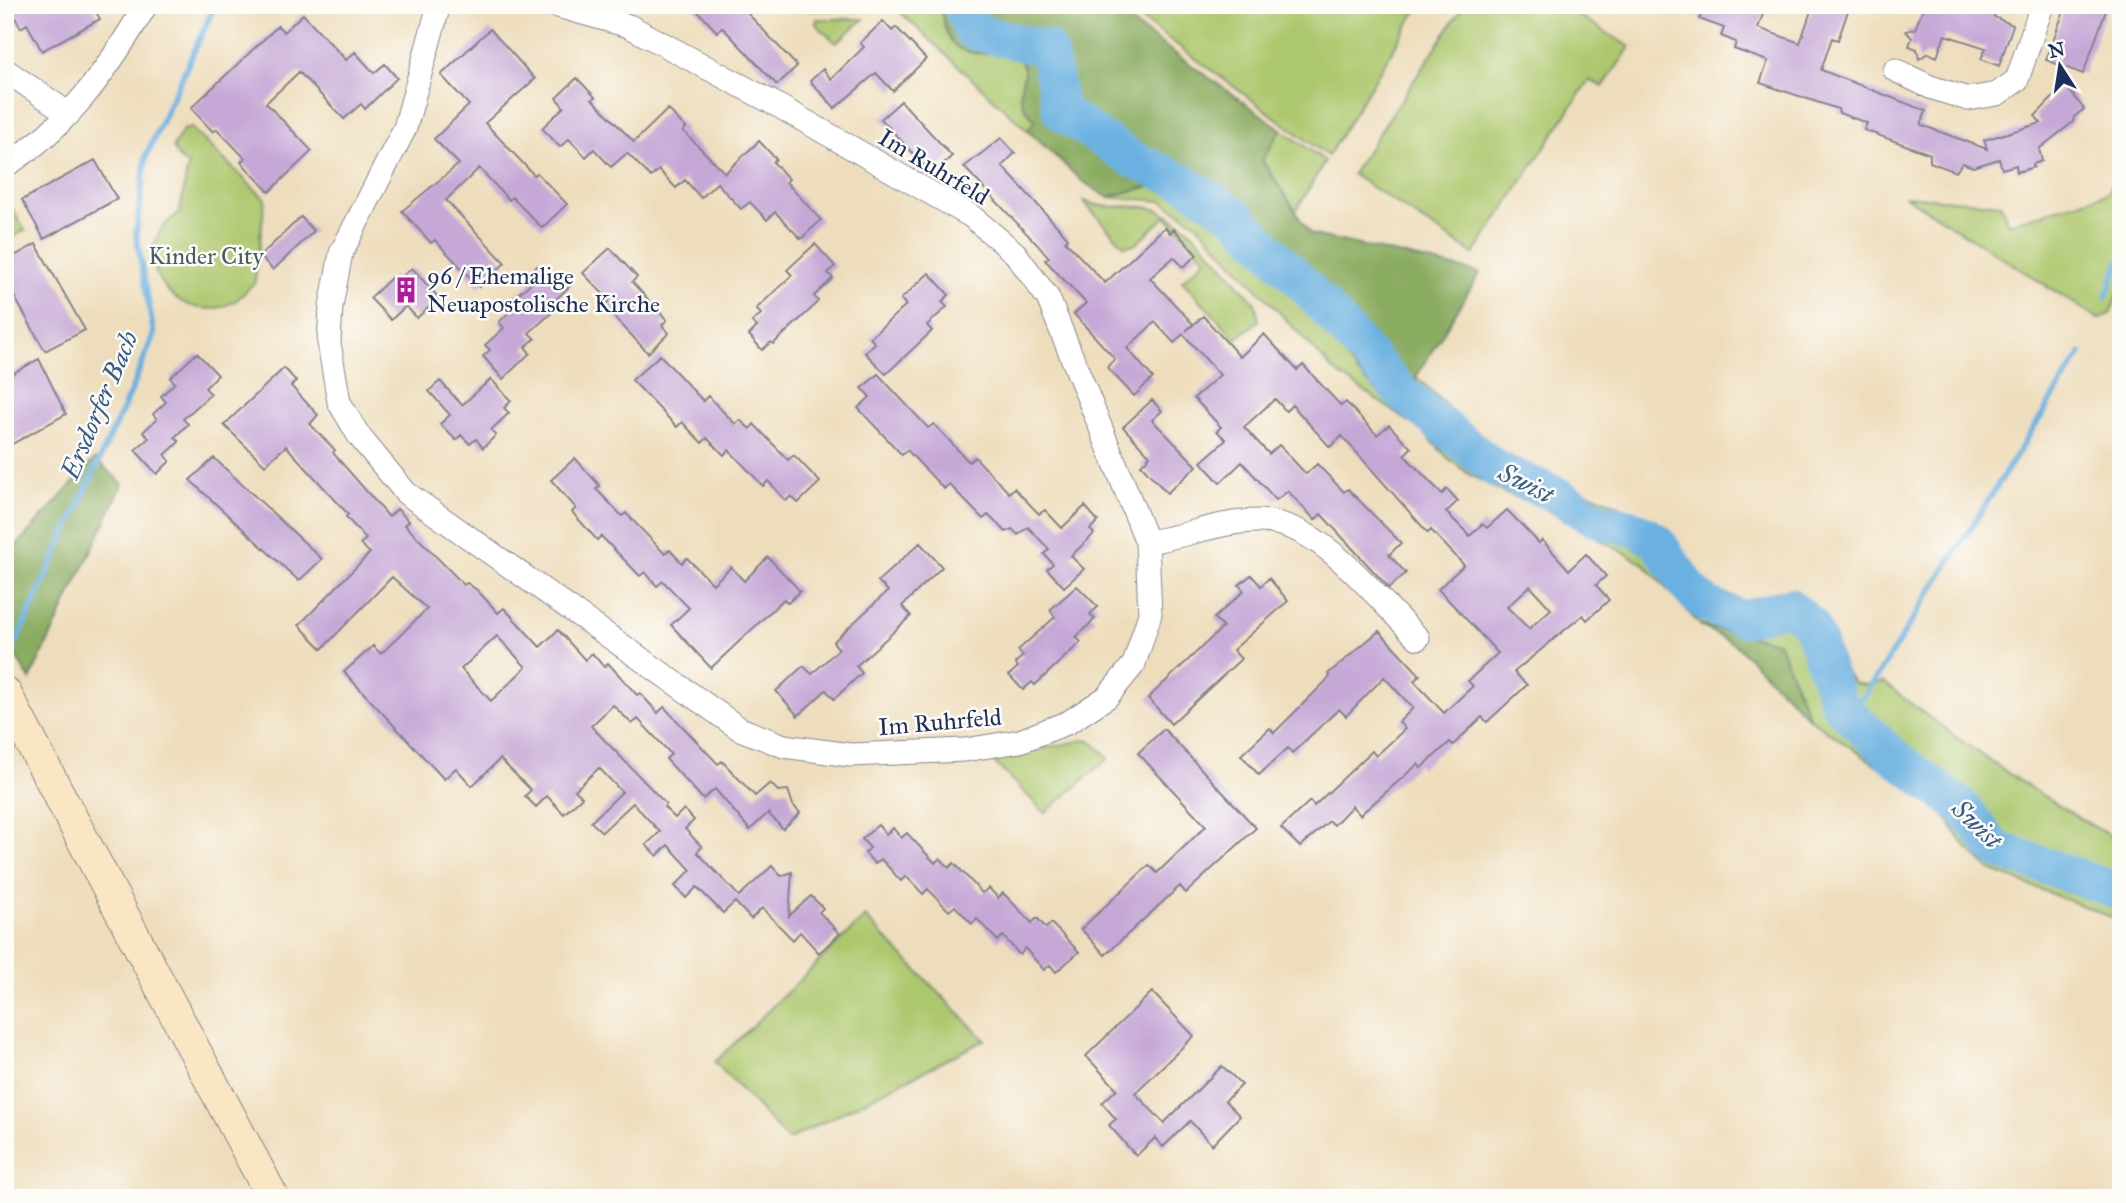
<svg xmlns="http://www.w3.org/2000/svg" width="2126" height="1203" font-family="'IM FELL Great Primer',serif">
	<style>
		.green { fill: #adc76d; stroke: #647b66; stroke-width: 2 }
		.forest { fill: #8aac60; stroke: #526e5f; stroke-width: 2 }
		.lines { fill: none; stroke-linecap: round; stroke-linejoin: round }
		.stream { stroke: #6ab1e1; stroke-width: 6 }
		.river { stroke: #6ab1e1; stroke-width: 37 }
		.building { fill: #c6a8d7; fill-rule: evenodd }
		.street-casing { stroke: #84868d; stroke-width: 25 }
		.secondary-casing { stroke: #84868d; stroke-width: 34 }
		.street { stroke: #fff; stroke-width: 23 }
		.secondary { stroke: #fbe6c3; stroke-width: 32 }
		.labels { text-anchor: middle; dominant-baseline: central; stroke-width: 5; stroke-linejoin: round; paint-order: stroke }
		.street-label { font-size: 24px; fill: #1b2f5e; stroke: #fdfcf7 }
		.park-label { font-size: 24px; fill: #475d62; stroke: #fdfcf7 }
		.poi-label { font-size: 24px; fill: #1b2f5e; stroke: #fdfcf7; text-anchor: start }
		.water-label { font-size: 26px; font-style: italic; fill: #375c8c; stroke: #fdfcf7 }
	</style>
	<rect width="100%" height="100%" fill="#fdfcf7"/>
	<filter id="ink" filterUnits="userSpaceOnUse"><feTurbulence type="fractalNoise" baseFrequency=".0143" numOctaves="2"/><feDisplacementMap in="SourceGraphic" scale="14" xChannelSelector="R" yChannelSelector="G"/><feConvolveMatrix kernelMatrix="1 2 1 2 8 2 1 2 1" color-interpolation-filters="sRGB"/></filter>
	<filter id="wash" filterUnits="userSpaceOnUse"><feTurbulence type="fractalNoise" baseFrequency=".00686" numOctaves="4" result="noise"/><feDisplacementMap in="SourceGraphic" scale="28" xChannelSelector="R" yChannelSelector="G"/><feGaussianBlur stdDeviation="1.57" result="paint"/><feColorMatrix in="noise" values="0 0 0 0 0 0 0 0 0 0 0 0 0 0 0 0 0 1.4 0 .05"/><feComposite in="paint" operator="in"/></filter>
	<g filter="url(#wash)">
		<rect width="100%" height="100%" fill="#eeddbc"/>
		<path class="green" d="M 802,5 L 939,5 L 941,11 C 952,20 985,52 997,55 C 1006,56 1014,51 1021,62 C 1033,79 1005,92 1035,120 L 1028,131 L 897,9 L 807,10 Z
			M 1123,5 L 1420,5 L 1328,156 Z
			M 1464,5 L 1562,5 L 1630,47 L 1603,87 L 1589,80 L 1474,254 L 1352,174 Z
			M 817,19 L 864,19 L 836,43 L 816,24 Z
			M 191,128 L 265,199 L 255,282 C 249,288 242,296 235,301 C 187,330 129,271 163,227 C 167,221 175,217 180,212 L 188,165 L 178,157 L 173,147 L 183,130 Z
			M 1281,129 L 1325,161 L 1296,211 L 1262,160 Z
			M 2121,158 L 2121,286 L 2110,314 L 2099,319 L 1905,196 L 2001,204 L 2008,224 L 2108,193 Z
			M 1159,184 L 1208,213 L 1230,232 L 1329,335 L 1358,373 L 1407,419 L 1416,377 C 1447,402 1472,439 1507,458 C 1553,482 1610,497 1653,524 C 1680,542 1686,580 1715,595 C 1758,619 1790,576 1823,615 C 1839,634 1837,665 1854,683 L 1864,685 L 1883,682 C 1962,744 2033,793 2121,842 L 2121,921 L 1990,870 L 1965,846 L 1940,809 L 1810,719 L 1778,642 L 1701,626 L 1644,564 L 1538,505 L 1504,493 L 1470,475 L 1448,458 L 1421,430 L 1334,371 L 1196,223 L 1162,201 L 1107,197 Z
			M 5,196 L 25,230 L 5,241 Z
			M 1082,200 C 1111,213 1124,202 1151,208 C 1188,216 1230,276 1255,303 L 1259,320 L 1236,339 L 1182,281 L 1206,259 L 1166,216 L 1136,244 L 1124,246 Z
			M 1089,739 L 1109,758 L 1045,813 L 991,759 Z
			M 865,917 L 985,1040 L 788,1140 L 715,1062 Z"/>
		<path class="forest" d="M 939,5 L 1107,5 L 1281,129 L 1262,161 L 1310,234 L 1480,273 L 1416,377 L 1407,420 L 1358,373 L 1329,334 L 1230,232 L 1208,213 L 1159,184 L 1107,197 L 1082,181 L 1028,131 L 1035,120 C 1005,91 1033,78 1021,61 C 1008,43 969,65 951,41 C 943,31 944,17 939,5 Z
			M 95,459 L 123,484 L 30,680 L 5,638 L 5,541 L 16,546 Z
			M 1701,626 L 1778,642 L 1810,719 L 1736,645 Z"/>
		<g class="lines">
			<path class="stream" d="M 2106,296 L 2121,258
				M 11,653 L 131,391 L 154,334 L 136,234 L 146,156 L 215,5
				M 1839,705 L 1864,697 L 2081,353"/>
			<path class="river" d="M 961,5 L 972,31 L 1048,49 L 1061,112 L 1131,158 L 1185,183 L 1236,216 L 1309,290 L 1403,394 L 1496,469 L 1557,495 L 1596,519 L 1635,529 L 1657,541 L 1690,590 L 1708,605 L 1744,619 L 1789,606 L 1811,625 L 1839,705 L 1892,755 L 1961,806 L 1996,849 L 2121,892"/>
		</g>
		<g id="blocks">
			<path class="building" d="M 8,5 L 92,5 L 100,19 L 42,51 L 27,24 L 21,28 Z
				M 692,5 L 740,5 L 797,66 L 777,85 L 722,27 L 717,32 Z
				M 1705,5 L 1739,5 L 1763,14 L 1758,28 L 1800,43 L 1813,5 L 1850,5 L 1838,40 L 1832,38 L 1821,70 L 1926,111 L 1921,125 L 1987,149 L 1984,140 L 2041,123 L 2035,116 L 2065,85 L 2084,109 L 2074,117 L 2073,122 L 2039,149 L 2042,161 L 2033,164 L 2034,167 L 2017,172 L 2016,165 L 2002,169 L 1999,159 L 1973,167 L 1962,163 L 1956,172 L 1930,162 L 1930,154 L 1864,130 L 1867,123 L 1839,113 L 1838,109 L 1760,83 L 1768,61 L 1734,49 L 1736,42 L 1721,36 L 1724,28 L 1699,19 Z
				M 1924,5 L 1998,5 L 1994,17 L 2013,25 L 1999,66 L 1981,59 L 1986,48 L 1945,35 L 1937,57 L 1928,53 L 1919,59 L 1917,49 L 1909,46 L 1912,38 L 1906,31 L 1915,29 Z
				M 2066,5 L 2108,5 L 2083,74 L 2046,60 Z
				M 303,14 L 346,60 L 355,52 L 374,73 L 385,64 L 397,78 L 365,109 L 361,104 L 344,119 L 299,72 L 266,103 L 312,151 L 269,192 L 241,162 L 245,158 L 217,129 L 213,132 L 191,108 L 278,26 L 284,32 Z
				M 883,21 L 892,31 L 896,27 L 926,59 L 893,91 L 876,73 L 835,108 L 810,81 L 823,69 L 831,79 L 864,47 L 860,43 Z
				M 490,29 L 535,79 L 485,123 L 534,175 L 537,173 L 567,204 L 542,228 L 512,197 L 509,200 L 479,168 L 470,177 L 446,200 L 505,263 L 479,287 L 435,240 L 431,243 L 402,211 L 459,164 L 434,139 L 469,105 L 441,75 Z
				M 577,78 L 595,97 L 592,99 L 634,142 L 668,109 L 686,128 L 683,131 L 725,173 L 759,141 L 776,159 L 773,162 L 789,179 L 786,182 L 821,220 L 801,239 L 775,212 L 767,220 L 750,202 L 741,209 L 717,183 L 701,198 L 685,180 L 676,188 L 659,170 L 651,177 L 627,153 L 611,167 L 594,149 L 586,157 L 569,139 L 560,147 L 542,128 L 564,107 L 556,98 Z
				M 901,101 L 952,156 L 932,174 L 881,119 Z
				M 1001,138 L 1015,153 L 1002,166 L 1068,238 L 1065,241 L 1105,283 L 1165,227 L 1170,233 L 1174,229 L 1197,255 L 1183,267 L 1174,257 L 1150,278 L 1193,324 L 1186,331 L 1203,316 L 1240,357 L 1264,334 L 1297,370 L 1303,365 L 1341,406 L 1346,402 L 1377,435 L 1389,425 L 1411,448 L 1404,455 L 1442,494 L 1447,489 L 1458,501 L 1446,512 L 1470,536 L 1482,524 L 1487,528 L 1507,510 L 1539,543 L 1542,540 L 1569,570 L 1586,554 L 1606,576 L 1596,585 L 1609,600 L 1587,620 L 1583,615 L 1514,672 L 1527,685 L 1487,722 L 1482,717 L 1453,745 L 1450,742 L 1421,768 L 1418,764 L 1360,815 L 1352,806 L 1334,825 L 1329,821 L 1300,847 L 1281,828 L 1310,801 L 1314,806 L 1372,751 L 1376,756 L 1405,729 L 1399,722 L 1413,708 L 1384,677 L 1346,716 L 1339,709 L 1292,753 L 1288,748 L 1259,775 L 1241,755 L 1270,728 L 1274,733 L 1330,677 L 1328,674 L 1379,631 L 1420,675 L 1414,681 L 1444,713 L 1473,686 L 1468,681 L 1498,653 L 1438,589 L 1464,565 L 1431,530 L 1428,533 L 1342,436 L 1330,447 L 1292,405 L 1286,411 L 1275,399 L 1244,427 L 1269,454 L 1279,445 L 1306,474 L 1317,464 L 1344,492 L 1348,489 L 1401,543 L 1389,555 L 1406,573 L 1389,588 L 1321,514 L 1315,520 L 1288,491 L 1276,500 L 1242,462 L 1220,483 L 1201,462 L 1226,440 L 1217,431 L 1221,427 L 1194,398 L 1220,375 L 1183,334 L 1174,343 L 1155,322 L 1127,348 L 1153,378 L 1134,396 L 1107,367 L 1115,359 L 1074,314 L 1086,303 L 1045,260 L 1049,257 L 964,167 ZM 1530,586 L 1551,609 L 1529,629 L 1507,607 Z
				M 95,160 L 117,199 L 44,239 L 22,200 Z
				M 301,217 L 314,231 L 273,270 L 260,256 Z
				M 36,244 L 85,330 L 45,351 L 5,280 L 5,261 Z
				M 815,244 L 835,266 L 828,273 L 833,278 L 814,296 L 818,301 L 812,308 L 773,344 L 771,342 L 762,350 L 749,335 L 757,327 L 752,322 L 761,314 L 756,309 L 792,275 L 787,270 Z
				M 610,248 L 637,277 L 632,282 L 667,320 L 662,325 L 669,333 L 648,353 L 604,306 L 609,300 L 583,273 Z
				M 537,266 L 549,279 L 556,272 L 570,286 L 552,303 L 557,308 L 529,333 L 535,339 L 525,347 L 530,353 L 503,379 L 483,356 L 490,350 L 485,345 L 504,328 L 499,322 L 516,306 L 511,300 L 531,283 L 525,278 Z
				M 412,268 L 439,298 L 417,318 L 406,306 L 391,320 L 370,298 L 393,276 L 397,281 Z
				M 929,273 L 949,295 L 942,302 L 947,307 L 927,325 L 932,331 L 886,374 L 865,353 L 875,343 L 870,338 L 906,305 L 901,299 Z
				M 197,353 L 218,375 L 205,388 L 211,394 L 183,419 L 188,424 L 175,437 L 179,442 L 165,455 L 170,461 L 157,474 L 135,450 L 149,438 L 143,432 L 157,419 L 153,414 L 166,402 L 161,396 L 175,383 L 170,378 Z
				M 660,355 L 703,401 L 708,396 L 735,424 L 740,420 L 750,429 L 754,424 L 788,460 L 794,455 L 820,482 L 798,503 L 791,496 L 786,501 L 768,481 L 763,486 L 729,450 L 724,455 L 707,438 L 702,443 L 682,422 L 677,427 L 632,380 Z
				M 39,359 L 66,414 L 5,448 L 5,378 Z
				M 284,368 L 296,381 L 291,386 L 318,415 L 310,424 L 335,450 L 333,453 L 389,517 L 397,509 L 409,521 L 405,525 L 464,585 L 467,583 L 477,590 L 498,613 L 504,608 L 540,647 L 558,630 L 585,660 L 592,653 L 604,667 L 608,663 L 637,695 L 640,693 L 658,713 L 664,707 L 718,764 L 722,761 L 755,796 L 770,783 L 778,791 L 788,790 L 793,805 L 800,813 L 783,829 L 768,813 L 750,830 L 715,789 L 703,799 L 666,759 L 671,754 L 638,719 L 632,724 L 613,705 L 591,726 L 666,804 L 664,807 L 675,818 L 684,809 L 694,820 L 685,829 L 702,847 L 697,852 L 739,896 L 772,866 L 781,876 L 792,872 L 789,916 L 811,896 L 823,908 L 819,912 L 840,934 L 819,953 L 800,932 L 793,940 L 762,908 L 751,919 L 735,902 L 723,913 L 697,887 L 686,898 L 675,886 L 691,870 L 668,845 L 657,856 L 646,845 L 660,832 L 633,803 L 602,832 L 591,822 L 622,792 L 599,768 L 575,790 L 582,797 L 564,814 L 547,796 L 536,807 L 525,796 L 531,790 L 500,759 L 472,786 L 456,768 L 444,779 L 344,672 L 373,646 L 380,653 L 384,651 L 427,609 L 392,577 L 322,649 L 299,625 L 370,553 L 360,544 L 366,539 L 346,517 L 348,514 L 286,446 L 265,465 L 224,425 ZM 497,636 L 526,667 L 491,701 L 461,669 Z
				M 878,374 L 928,428 L 934,424 L 969,462 L 975,457 L 1009,493 L 1014,488 L 1039,514 L 1045,510 L 1062,528 L 1085,506 L 1098,521 L 1090,529 L 1094,534 L 1071,556 L 1084,569 L 1064,587 L 1047,569 L 1053,564 L 1044,554 L 1049,549 L 1028,527 L 1018,535 L 1012,529 L 1006,532 L 988,515 L 983,519 L 949,484 L 944,489 L 907,450 L 902,455 L 858,408 L 870,397 L 862,388 Z
				M 491,379 L 511,401 L 504,408 L 509,413 L 491,430 L 496,435 L 483,448 L 476,439 L 470,444 L 461,435 L 456,440 L 440,424 L 450,415 L 429,391 L 440,381 L 462,405 Z
				M 1152,400 L 1162,411 L 1152,420 L 1197,466 L 1167,493 L 1141,465 L 1150,456 L 1123,427 Z
				M 214,458 L 322,559 L 299,581 L 190,480 Z
				M 575,458 L 600,486 L 596,489 L 622,516 L 626,513 L 664,553 L 670,550 L 682,563 L 687,558 L 713,584 L 731,567 L 744,581 L 768,557 L 800,591 L 788,603 L 784,599 L 711,668 L 671,625 L 689,608 L 663,581 L 657,586 L 645,572 L 640,576 L 601,536 L 597,540 L 572,512 L 576,508 L 551,480 Z
				M 920,543 L 942,567 L 902,606 L 911,616 L 856,666 L 862,673 L 834,699 L 826,690 L 798,716 L 776,691 L 803,666 L 812,674 L 839,649 L 833,642 L 888,591 L 878,581 Z
				M 1251,575 L 1261,586 L 1269,578 L 1288,601 L 1233,650 L 1241,659 L 1171,724 L 1148,698 L 1223,627 L 1214,618 L 1244,591 L 1239,585 Z
				M 1077,586 L 1098,607 L 1090,614 L 1095,619 L 1076,637 L 1081,642 L 1035,685 L 1032,682 L 1023,690 L 1009,675 L 1018,667 L 1015,663 L 1023,656 L 1018,650 L 1055,617 L 1050,610 Z
				M 1164,729 L 1256,828 L 1186,893 L 1180,886 L 1105,955 L 1081,929 L 1149,865 L 1157,873 L 1206,826 L 1138,753 Z
				M 878,825 L 886,834 L 893,828 L 901,838 L 907,833 L 935,863 L 940,858 L 949,868 L 954,863 L 982,893 L 989,888 L 998,898 L 1003,893 L 1032,923 L 1037,918 L 1046,928 L 1051,923 L 1079,952 L 1056,972 L 1050,965 L 1044,970 L 1025,948 L 1020,955 L 1003,936 L 998,941 L 977,919 L 972,924 L 955,906 L 949,911 L 928,889 L 923,894 L 906,876 L 901,881 L 881,859 L 875,864 L 865,853 L 870,848 L 862,839 Z
				M 1152,992 L 1194,1036 L 1135,1093 L 1164,1123 L 1222,1066 L 1242,1085 L 1225,1101 L 1240,1116 L 1212,1145 L 1190,1121 L 1163,1147 L 1155,1138 L 1136,1156 L 1109,1125 L 1116,1119 L 1102,1103 L 1117,1089 L 1086,1056 Z"/>
		</g>
	</g>
	<g filter="url(#ink)">
		<use href="#blocks" fill-opacity="0" stroke="#84868d" stroke-width="2"/>
		<g class="lines">
			<g class="street-casing">
				<path id="street" d="M 439,5 L 405,128 L 341,253 L 331,306 L 329,343 L 339,402 L 359,436 L 406,493 L 740,729 L 784,746 L 850,755 L 965,750 L 1020,741 L 1069,722 L 1107,697 L 1134,664 L 1150,614 L 1147,542 L 1048,298 L 1015,253 L 971,216 L 775,104 L 629,26 L 554,5
					M 5,70 L 69,114
					M 1895,70 L 1930,87 L 1968,99 L 1997,94 L 2017,80 L 2042,5
					M 5,166 C 69,126 108,69 146,5
					M 1147,542 C 1184,537 1221,521 1258,521 C 1322,521 1375,598 1418,638"/>
			</g>
			<g class="secondary-casing">
				<path id="secondary" d="M 5,693 L 273,1198"/>
			</g>
			<use href="#street" class="street"/>
			<use href="#secondary" class="secondary"/>
		</g>
	</g>
	<defs>
		<g id="building-bare" transform="scale(2.1)"><path d="M-4-6H4V6H1V3H-1V6H-4ZM-2.5-4.3h1.7v1.8h-1.7ZM.8-4.3h1.7v1.8H.8ZM-2.5-1h1.7V.8h-1.7ZM.8-1h1.7V.8H.8Z" fill="#b5179e" stroke="#fdfcf7" stroke-width="2.5" paint-order="stroke"/></g>
	</defs>
	<g fill-rule="evenodd">
		<use href="#building-bare" x="406" y="290"/>
	</g>
	<g class="labels">
		<g class="street-label">
			<text transform="translate(934 167) rotate(31)">Im Ruhrfeld</text>
			<text transform="translate(940 722) rotate(-5)">Im Ruhrfeld</text>
		</g>
		<g class="park-label">
			<text x="206" y="256">Kinder City</text>
		</g>
		<g class="poi-label">
			<text x="427" y="276">96 / Ehemalige<tspan x="427" dy="28">Neuapostolische Kirche</tspan></text>
		</g>
		<g class="water-label">
			<text transform="translate(99 405) rotate(-67)">Ersdorfer Bach</text>
			<text transform="translate(1526 483) rotate(27)">Swist</text>
			<text transform="translate(1977 824) rotate(44)">Swist</text>
		</g>
	</g>
	<rect width="2126" height="1203" fill="none" stroke="#fdfcf7" stroke-width="28"/>
	<g transform="translate(2060 66) rotate(348)" stroke="#fdfcf7" stroke-width="5" paint-order="stroke">
	<path d="M0-5L12 26L0 18L-12 26Z" fill="#1b2f5e"/>
	<text y="-10" font-size="19" font-weight="bold" text-anchor="middle" fill="#1b2f5e">N</text>
	</g>
</svg>
